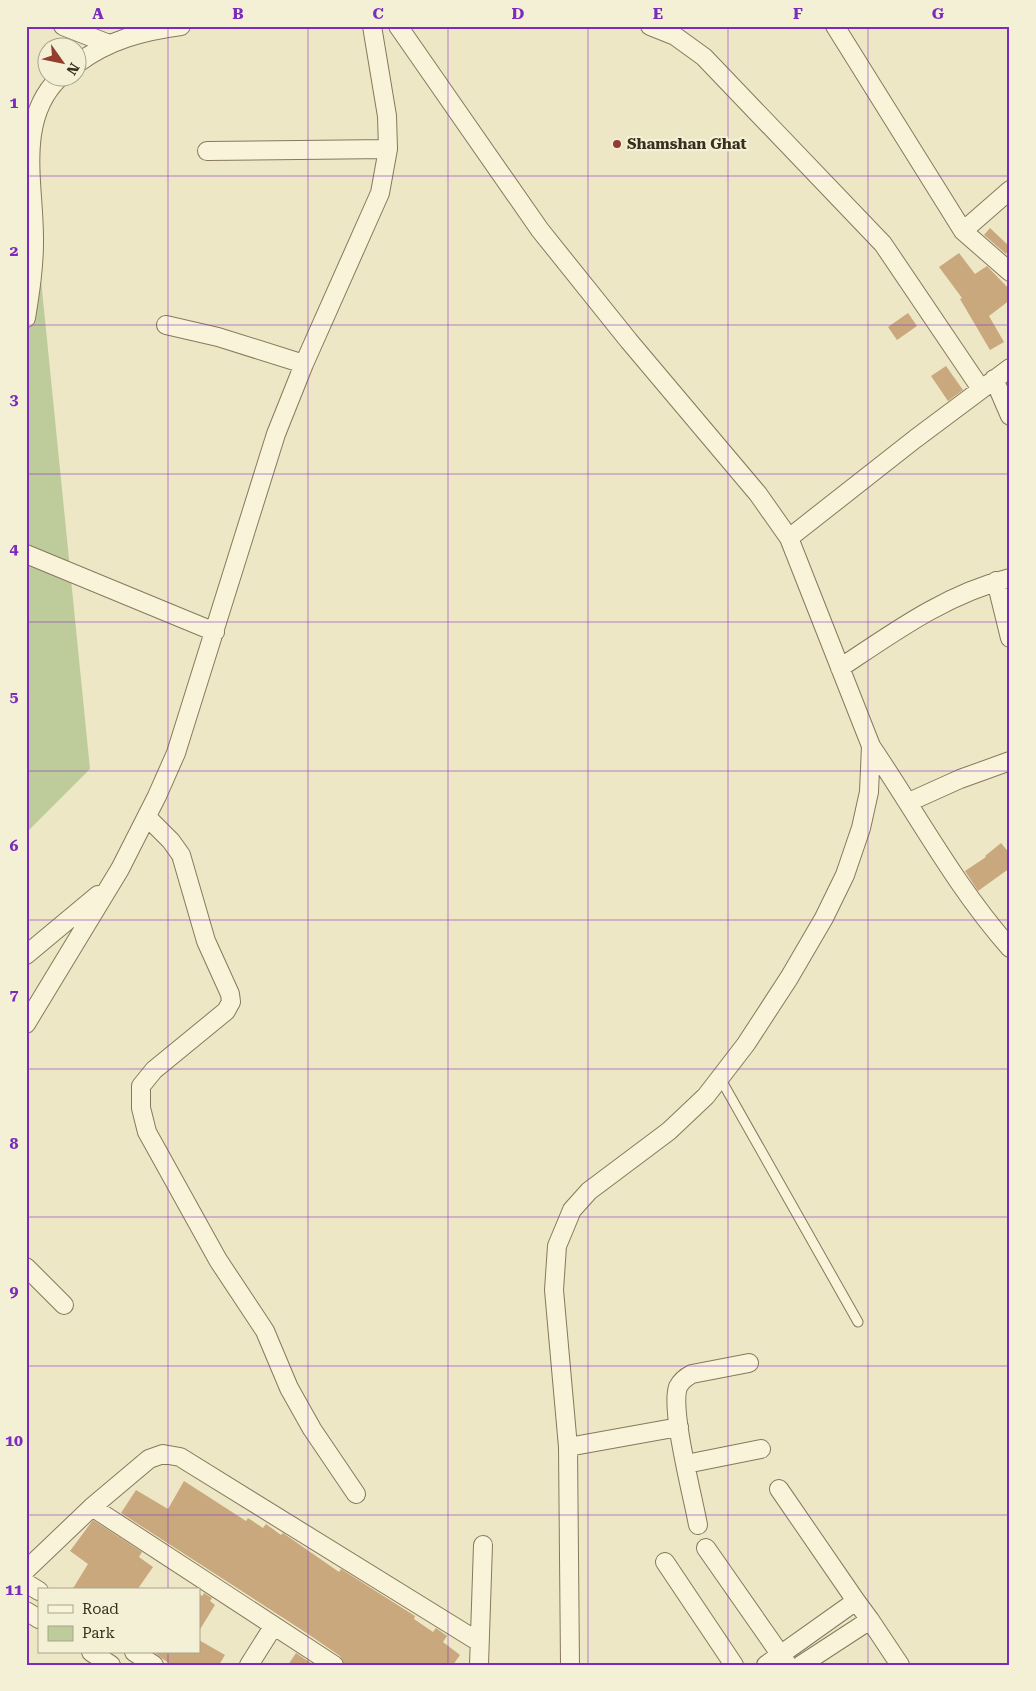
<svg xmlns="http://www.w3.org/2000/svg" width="1036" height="1691" font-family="'Roboto Serif',serif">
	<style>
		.green { fill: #becb9a }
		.building { fill: #caa87d }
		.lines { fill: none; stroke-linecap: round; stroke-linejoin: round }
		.lane-casing { stroke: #87795c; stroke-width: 11 }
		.street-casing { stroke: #87795c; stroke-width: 20 }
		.lane { stroke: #f8f3d9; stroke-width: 9 }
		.street { stroke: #f8f3d9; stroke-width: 18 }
		.grid { fill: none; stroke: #7b2cbf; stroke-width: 1; stroke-opacity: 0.55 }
		.poi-dot { fill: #943c2e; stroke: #f4f0d5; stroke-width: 2 }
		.labels { text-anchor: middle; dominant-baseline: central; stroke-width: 4.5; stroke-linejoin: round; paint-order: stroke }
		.poi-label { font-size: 15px; font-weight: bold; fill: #382f1f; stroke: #f4f0d5; text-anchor: start }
		.neatline { fill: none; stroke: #7b2cbf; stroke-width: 2 }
		.grid-label { font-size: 16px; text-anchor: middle; font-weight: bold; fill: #7b2cbf }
	</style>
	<rect width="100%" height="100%" fill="#ede7c6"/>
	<path class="green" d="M 26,169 L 30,170 L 90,769 L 26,833 Z"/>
	<path class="building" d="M 990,228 L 1010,247 L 1006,254 L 984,235 Z
		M 959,253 L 975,274 L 987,266 L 1010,290 L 1010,300 L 989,316 L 1004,342 L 990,350 L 960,299 L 962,298 L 939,267 Z
		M 908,313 L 917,326 L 897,340 L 888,327 Z
		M 946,366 L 963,390 L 948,401 L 931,376 Z
		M 1001,843 L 1010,854 L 1010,868 L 978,891 L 965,871 L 986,857 L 985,856 Z
		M 184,1481 L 246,1521 L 248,1518 L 263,1528 L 266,1524 L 281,1535 L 283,1533 L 339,1572 L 341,1569 L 415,1616 L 414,1619 L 433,1632 L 436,1628 L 447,1636 L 443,1642 L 460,1655 L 453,1665 L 344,1665 L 340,1656 L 308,1634 L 121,1513 L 136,1490 L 168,1509 Z
		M 93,1520 L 142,1552 L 139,1557 L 153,1567 L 137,1590 L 72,1590 L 88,1564 L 70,1551 Z
		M 204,1593 L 212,1598 L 210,1601 L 215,1605 L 199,1631 L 199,1594 L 202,1596 Z
		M 199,1640 L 225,1655 L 219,1665 L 171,1665 L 154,1652 L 199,1652 Z
		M 296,1653 L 314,1665 L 288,1665 Z"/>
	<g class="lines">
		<g class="lane-casing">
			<path id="lane" d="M 720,1078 L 858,1322"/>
		</g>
		<g class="street-casing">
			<path id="street" d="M 63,26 L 109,44
				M 398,26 L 540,230 L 629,341 L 758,494 L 789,538 L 871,746 L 869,792 L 861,828 L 845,875 L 824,918 L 789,978 L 746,1044 L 706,1096 L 669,1131 L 589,1191 L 572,1210 L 557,1246 L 554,1290 L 568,1447 L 570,1665
				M 650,26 L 675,36 L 704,57 L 883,244 L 981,389
				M 835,26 L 963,231 L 1010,272
				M 78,63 C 109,40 143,31 181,26
				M 207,151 L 388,149
				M 963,231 L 1010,190
				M 26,318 C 30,293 34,268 34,242 C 35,188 15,121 59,78
				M 166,325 L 218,337 L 304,364
				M 994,379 L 1010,416
				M 789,538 L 915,439 L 1010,368
				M 26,554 L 215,632
				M 996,581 L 1010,638
				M 840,668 C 894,632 946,594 1010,578
				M 871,746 C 917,814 956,887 1010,948
				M 909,802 L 960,779 L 1010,761
				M 147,817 L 171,841 L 181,855 L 206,941 L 230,994 L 231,1002 L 226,1011 L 154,1070 L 141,1086 L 141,1108 L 147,1132 L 218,1260 L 265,1331 L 289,1388 L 312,1429 L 356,1494
				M 26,955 L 98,895
				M 26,1024 L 120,869 L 157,796 L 176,753 L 276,434 L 304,364 L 380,193 L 388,149 L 387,116 L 372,26
				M 26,1267 L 64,1305
				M 568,1447 L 679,1427
				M 686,1464 L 761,1449
				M 779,1489 L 856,1601
				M 92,1507 L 334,1665
				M 698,1525 C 693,1497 670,1410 678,1387 C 681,1381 686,1377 692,1374 L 749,1363
				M 706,1548 L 787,1664
				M 665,1562 L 734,1665
				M 26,1570 L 92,1507 L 149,1459 L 163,1454 L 180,1457 L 479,1642
				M 26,1583 L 39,1591
				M 26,1611 L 39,1619
				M 870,1620 L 900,1665
				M 91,1652 L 111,1665
				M 134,1652 L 154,1665
				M 249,1665 L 273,1627
				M 479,1665 L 483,1545
				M 766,1665 L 856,1601 L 870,1620 L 801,1665"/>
		</g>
		<use href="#lane" class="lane"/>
		<use href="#street" class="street"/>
	</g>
	<path class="grid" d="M 168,26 L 168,1590M 308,26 L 308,1665M 448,26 L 448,1665M 588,26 L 588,1665M 728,26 L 728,1665M 868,26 L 868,1665M 26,176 L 1010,176M 26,325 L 1010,325M 26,474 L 1010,474M 26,622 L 1010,622M 26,771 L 1010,771M 26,920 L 1010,920M 26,1069 L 1010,1069M 26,1217 L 1010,1217M 26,1366 L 1010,1366M 26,1515 L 1010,1515M 168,1652 L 168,1665"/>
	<circle class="poi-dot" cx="617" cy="144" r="5"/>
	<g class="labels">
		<g class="poi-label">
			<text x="627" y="144">Shamshan Ghat</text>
		</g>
	</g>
	<rect width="1036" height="1691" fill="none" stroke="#f4f0d5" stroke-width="55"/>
	<rect x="38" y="1588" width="162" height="65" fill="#f4f0d5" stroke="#a9a38c"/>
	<rect x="48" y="1605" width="25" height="8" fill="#f8f3d9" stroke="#a9a38c"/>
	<text x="82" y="1614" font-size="15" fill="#382f1f">Road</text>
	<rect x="48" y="1626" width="25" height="15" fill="#becb9a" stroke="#a9a38c"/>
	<text x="82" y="1638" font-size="15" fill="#382f1f">Park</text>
	<g transform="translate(62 62) rotate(123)"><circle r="24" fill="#f4f0d5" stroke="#a9a38c"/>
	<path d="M0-4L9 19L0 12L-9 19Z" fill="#943c2e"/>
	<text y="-8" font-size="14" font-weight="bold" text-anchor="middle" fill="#382f1f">N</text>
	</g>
	<rect x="28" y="28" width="980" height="1636" class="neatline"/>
	<g class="grid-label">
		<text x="98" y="19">A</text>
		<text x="238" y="19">B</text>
		<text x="378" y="19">C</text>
		<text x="518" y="19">D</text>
		<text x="658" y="19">E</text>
		<text x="798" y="19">F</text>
		<text x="938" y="19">G</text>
		<text x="14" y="108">1</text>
		<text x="14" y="256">2</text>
		<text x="14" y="405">3</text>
		<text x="14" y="554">4</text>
		<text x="14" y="702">5</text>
		<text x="14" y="851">6</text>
		<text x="14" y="1000">7</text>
		<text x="14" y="1149">8</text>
		<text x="14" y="1297">9</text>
		<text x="14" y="1446">10</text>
		<text x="14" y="1595">11</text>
	</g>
</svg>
